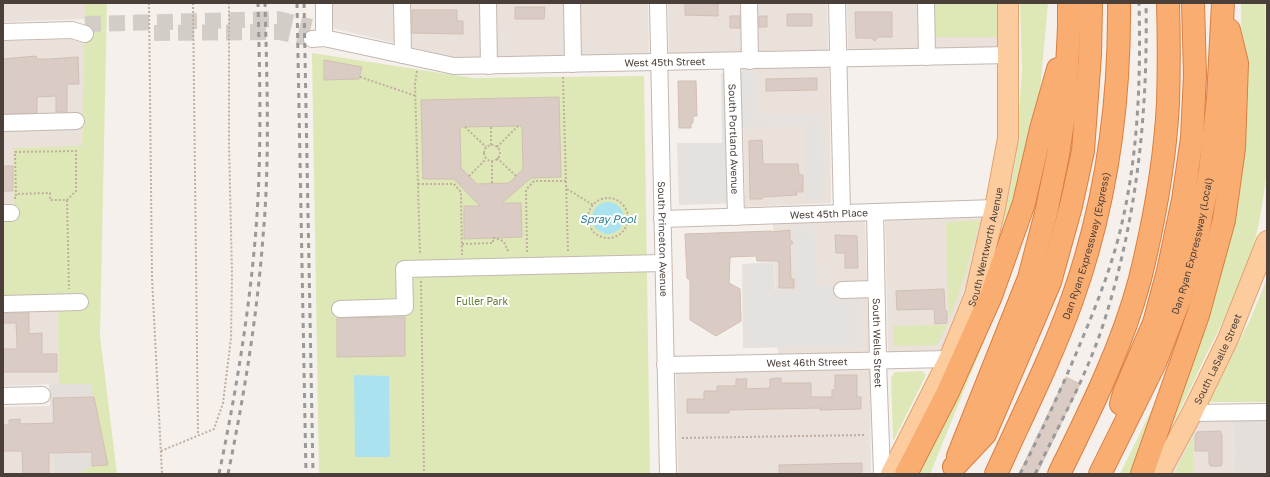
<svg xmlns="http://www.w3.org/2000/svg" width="1270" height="477" font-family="'Golos Text',sans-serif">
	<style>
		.residential { fill: #e9e1da }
		.industrial { fill: #e5dfdc }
		.green { fill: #dde8b6 }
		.parking { fill: #e4e1df }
		.water { fill: #aae3ef }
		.building { fill: #daccc4; stroke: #d1bfb4; fill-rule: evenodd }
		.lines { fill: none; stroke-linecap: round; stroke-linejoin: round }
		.minor-tunnel { stroke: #d3cdc7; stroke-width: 16; stroke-dasharray: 16 8; stroke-linecap: butt }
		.minor-casing { stroke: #c4b8b1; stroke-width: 18 }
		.major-casing { stroke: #e2a36d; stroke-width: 22 }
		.highway-casing { stroke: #da7e40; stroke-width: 24 }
		.path { stroke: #c2ae9f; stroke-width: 2; stroke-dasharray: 2 2; stroke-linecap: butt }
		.minor { stroke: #fff; stroke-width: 16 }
		.major { stroke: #fccb9e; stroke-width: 20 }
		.highway { stroke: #faad71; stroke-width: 22 }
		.rail { stroke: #999; stroke-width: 3; stroke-dasharray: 5 5; stroke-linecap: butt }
		.labels { text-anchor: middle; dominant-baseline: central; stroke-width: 4; stroke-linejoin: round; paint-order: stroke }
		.street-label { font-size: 10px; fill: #4a3f39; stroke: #fff }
		.park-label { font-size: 10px; fill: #5d7b2c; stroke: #fff }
		.water-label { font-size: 11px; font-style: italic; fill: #2c8093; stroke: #fff }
	</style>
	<rect width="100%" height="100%" fill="#f5f0eb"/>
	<path class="residential" d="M 3,3 L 85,3 L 85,19 L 3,22 Z
		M 331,3 L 480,3 L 481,57 L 456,58 L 332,28 Z
		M 496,3 L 648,3 L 649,54 L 497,57 Z
		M 668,3 L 827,3 L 828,50 L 669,53 Z
		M 847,3 L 1001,3 L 1002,47 L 848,51 Z
		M 85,39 L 82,147 L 13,148 L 14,205 L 3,205 L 3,41 Z
		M 829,65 L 831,203 L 745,207 L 742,67 Z
		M 986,215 L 969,278 L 941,350 L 888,352 L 885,219 Z
		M 865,219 L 869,353 L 778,355 L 773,221 Z
		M 58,303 L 59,384 L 3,386 L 3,304 Z
		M 870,368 L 871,474 L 678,474 L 676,372 Z
		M 50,406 L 54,474 L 3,474 L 3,407 Z
		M 1234,419 L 1235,474 L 1168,474 L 1195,421 Z"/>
	<path class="industrial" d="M 91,383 L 108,465 L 92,466 L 77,474 L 54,474 L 49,384 Z
		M 1234,419 L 1267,419 L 1267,474 L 1235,474 Z"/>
	<path class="green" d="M 85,3 L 107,3 L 100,336 L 117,474 L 77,474 L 92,466 L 108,465 L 91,384 L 59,384 L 58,308 L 86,307 L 86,299 L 3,301 L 3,222 L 14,221 L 13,148 L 82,146 Z
		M 931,3 L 998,3 L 999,37 L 932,37 Z
		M 1020,3 L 1048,3 L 1040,91 L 1037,106 L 1033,115 L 1034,121 L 1015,203 L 1001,235 L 1016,158 L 1022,70 Z
		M 1241,3 L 1265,3 L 1267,163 C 1265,190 1261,217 1254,244 C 1243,282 1225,318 1207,353 C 1188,394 1168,434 1149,474 L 1243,130 Z
		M 312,53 L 473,78 L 644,76 L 650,474 L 319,474 Z
		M 980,220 C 972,255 961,288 949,321 L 947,276 L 946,222 Z
		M 1267,279 L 1267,402 L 1209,402 L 1250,320 Z
		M 947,325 L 937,345 L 894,346 L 893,326 Z
		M 985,333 L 987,334 L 930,474 L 915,474 Z
		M 922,371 L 926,375 L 894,440 L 893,440 L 891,377 L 895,372 Z
		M 1167,378 L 1130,474 L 1120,474 Z
		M 1193,437 L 1193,474 L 1174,474 Z"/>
	<path class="parking" d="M 721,73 L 759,73 L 759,115 L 822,114 L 824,200 L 805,200 L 804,126 L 741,128 L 741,203 L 679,205 L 677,143 L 722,143 Z
		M 814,225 L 818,286 L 860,285 L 862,346 L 743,348 L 742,264 L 774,262 L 775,290 L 796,290 L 791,226 Z"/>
	<path class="water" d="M592 218a16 16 0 1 1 32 0a16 16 0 1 1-32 0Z
		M 354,375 L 389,376 L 390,457 L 355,457 Z"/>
	<path class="building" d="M 685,3 L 718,4 L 718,16 L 685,15 Z
		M 515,7 L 545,7 L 544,19 L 515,19 Z
		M 412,10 L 457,10 L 457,21 L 463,21 L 463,34 L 412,33 Z
		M 855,12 L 892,12 L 892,37 L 878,37 L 875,41 L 871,38 L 856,38 Z
		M 787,14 L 812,14 L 812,26 L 787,26 Z
		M 730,16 L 740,16 L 740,28 L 730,28 Z
		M 759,16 L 767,16 L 767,27 L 759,27 Z
		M 36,56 L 37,59 L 50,59 L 78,57 L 79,84 L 67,84 L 67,112 L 56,112 L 56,96 L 37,97 L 37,113 L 3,114 L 3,59 Z
		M 324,60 L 362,67 L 359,79 L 324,80 Z
		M 817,78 L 817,90 L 766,91 L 766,79 Z
		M 678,81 L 696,81 L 697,116 L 693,116 L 693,123 L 691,123 L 691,128 L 679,128 Z
		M 559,97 L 561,177 L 531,178 L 502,203 L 521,203 L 522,237 L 464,239 L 464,206 L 480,206 L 454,179 L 423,179 L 421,100 ZM 522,126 L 523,169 L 509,183 L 477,184 L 461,168 L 460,127 Z
		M 762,140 L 763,164 L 798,164 L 799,175 L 803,175 L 803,192 L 796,192 L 797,195 L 762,197 L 762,199 L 750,199 L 749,141 Z
		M 3,166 L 13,166 L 13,191 L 3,191 Z
		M 790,230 L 790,239 L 793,243 L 790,245 L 791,279 L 794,279 L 794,288 L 779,288 L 779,261 L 757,261 L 756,256 L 730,257 L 729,283 L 740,289 L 741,321 L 716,336 L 690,320 L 690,281 L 687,278 L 685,234 L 772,231 L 772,232 Z
		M 835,235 L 857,236 L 858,268 L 845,268 L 845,253 L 836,253 Z
		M 944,289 L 945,311 L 947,311 L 947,323 L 935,324 L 934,309 L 897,310 L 896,291 Z
		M 3,313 L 29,313 L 29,334 L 42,333 L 42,354 L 57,354 L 57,372 L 3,372 L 4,349 L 17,349 L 17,344 L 16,323 L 3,323 Z
		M 405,317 L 405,356 L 337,357 L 337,318 Z
		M 835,375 L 857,375 L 857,397 L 861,397 L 861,409 L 820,410 L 820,408 L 729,410 L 729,413 L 687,413 L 687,399 L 704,399 L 704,391 L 717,391 L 717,386 L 736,386 L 736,379 L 747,379 L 746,389 L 770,388 L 770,379 L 781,378 L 781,383 L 811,383 L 811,397 L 832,397 L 832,390 L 835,390 Z
		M 1066,377 L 1080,384 L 1046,455 L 1037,474 L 1019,474 Z
		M 94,397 L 108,465 L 92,466 L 92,452 L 49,453 L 49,474 L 23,474 L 22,451 L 3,451 L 3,425 L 9,425 L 9,420 L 20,419 L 20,424 L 54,423 L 53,398 Z
		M 1220,431 L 1222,435 L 1222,464 L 1221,466 L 1210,466 L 1210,464 L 1209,464 L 1209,451 L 1195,451 L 1195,436 L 1197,432 Z
		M 862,463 L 862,474 L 779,474 L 779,465 Z"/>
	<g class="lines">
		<path class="minor-tunnel" d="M 85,24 L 278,19 L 311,27
			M 154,33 L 279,32 L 312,39"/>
		<g class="minor-casing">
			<g id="minor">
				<path d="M 324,3 L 324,38"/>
				<path d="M 402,3 L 403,55"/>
				<path d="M 488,3 L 489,66"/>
				<path d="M 572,3 L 573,64"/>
				<path id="s1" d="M 658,3 L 668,474"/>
				<path d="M 749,3 L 750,61"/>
				<path d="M 837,3 L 842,213"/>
				<path d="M 926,3 L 927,57"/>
				<path d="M 3,32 L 72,30 L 85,34"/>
				<path id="s2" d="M 312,39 L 324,38 L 454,66 L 1009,55"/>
				<path id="s3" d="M 732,61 L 736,217"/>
				<path d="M 3,123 L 76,121"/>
				<path id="s4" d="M 875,212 L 878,361 L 882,474"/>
				<path d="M 3,213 L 11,213"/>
				<path id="s5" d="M 662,219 L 995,208"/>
				<path d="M 842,290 L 876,289"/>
				<path d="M 3,304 L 80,302"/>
				<path d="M 340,309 L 405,307 L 404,269 L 663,263"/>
				<path id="s6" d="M 665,365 L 949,359"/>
				<path d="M 3,396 L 42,395"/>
				<path d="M 1192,413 L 1267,412"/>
			</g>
		</g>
		<g class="major-casing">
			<g id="major">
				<path id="s7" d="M 891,474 L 949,359 L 975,295 L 995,208 L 1008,138 L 1008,3"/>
				<path id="s8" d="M 1159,474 L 1192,413 L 1228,339 L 1267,241"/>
			</g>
		</g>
		<g class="highway-casing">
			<g id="highway">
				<path d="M 1121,404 L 1125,390 L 1154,323 L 1168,271 L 1183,200 L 1192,138 L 1195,75 L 1193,3"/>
				<path d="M 958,456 L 1029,278 L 1046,213 L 1058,155 L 1065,108 L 1069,27 L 1069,3"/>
				<path d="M 954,467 L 985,434 L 1050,282 L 1071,206 L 1083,151 L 1090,55 L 1091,3"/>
				<path d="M 906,474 L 947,394 L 991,296 L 1024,203 L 1041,129 L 1058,69"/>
				<path id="s9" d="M 996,474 C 1022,416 1051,359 1072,300 C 1106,205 1120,103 1119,3"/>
				<path d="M 1059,474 C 1090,411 1122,347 1140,279 C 1154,222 1165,162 1168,103 C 1169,70 1169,36 1168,3"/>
				<path id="s10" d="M 1100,474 L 1155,363 L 1180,298 L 1197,237 L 1210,171 L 1218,98 L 1223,3"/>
				<path d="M 1142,474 L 1198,315 L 1224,220 L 1234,148 L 1237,63 L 1229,30"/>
			</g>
		</g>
		<path class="path" d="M 149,3 L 152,278 L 162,474
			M 193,3 L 198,435
			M 417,71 L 415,84 L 420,255
			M 360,77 L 416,96
			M 563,77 L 568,252
			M 465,127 L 486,147
			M 491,127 L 491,145
			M484 153a8 8 0 1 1 16 0a8 8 0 1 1-16 0Z
			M 497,147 L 518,126
			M 497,158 L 516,176
			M 492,161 L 492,184
			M 469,176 L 486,159
			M 418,184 L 454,184 L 461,192 L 462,255
			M 567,189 L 593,205
			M 14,198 L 16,198 L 15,152 L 76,151 L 76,191 L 67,200 L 50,200 L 50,193 L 16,194
			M588 218a20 20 0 1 1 40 0a20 20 0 1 1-40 0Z
			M 67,200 L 69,289
			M 462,244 L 493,243 L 493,238 C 506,240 504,243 509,253
			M 527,252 L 526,190 L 534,181 L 567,181
			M 421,281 L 424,474
			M 682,438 L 864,435
			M 161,451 L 214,429 L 223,403 L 231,338 L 232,274 L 229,144 L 229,3"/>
		<use href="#minor" class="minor"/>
		<use href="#major" class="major"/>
		<use href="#highway" class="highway"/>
		<path class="rail" d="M 297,3 L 306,474
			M 304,3 L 313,474
			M 219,474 C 235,397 248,320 255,241 C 262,162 260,82 258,3
			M 228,474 C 244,396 257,317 263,237 C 270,159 267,81 265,3
			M 1020,474 C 1043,429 1064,383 1083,337 C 1096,306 1108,275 1117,243 C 1138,165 1141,84 1139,3
			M 1035,474 C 1059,425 1086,377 1103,325 C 1137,220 1148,113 1146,3"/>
	</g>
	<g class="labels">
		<g class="street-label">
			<text stroke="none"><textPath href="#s2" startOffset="356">West 45th Street</textPath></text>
			<text stroke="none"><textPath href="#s3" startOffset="78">South Portland Avenue</textPath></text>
			<text stroke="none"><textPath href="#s5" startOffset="167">West 45th Place</textPath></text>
			<text stroke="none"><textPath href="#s1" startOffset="236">South Princeton Avenue</textPath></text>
			<text stroke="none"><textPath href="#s9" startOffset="246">Dan Ryan Expressway (Express)</textPath></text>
			<text stroke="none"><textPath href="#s10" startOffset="247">Dan Ryan Expressway (Local)</textPath></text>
			<text stroke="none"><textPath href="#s7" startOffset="247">South Wentworth Avenue</textPath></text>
			<text stroke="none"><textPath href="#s4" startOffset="131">South Wells Street</textPath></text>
			<text stroke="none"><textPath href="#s8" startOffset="129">South LaSalle Street</textPath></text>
			<text stroke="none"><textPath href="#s6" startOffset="142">West 46th Street</textPath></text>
		</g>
		<g class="park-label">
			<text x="482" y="301">Fuller Park</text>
		</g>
		<g class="water-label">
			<text x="608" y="218">Spray Pool</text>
		</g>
	</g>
	<rect width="1270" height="477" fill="none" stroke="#4a3f39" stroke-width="8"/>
</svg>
